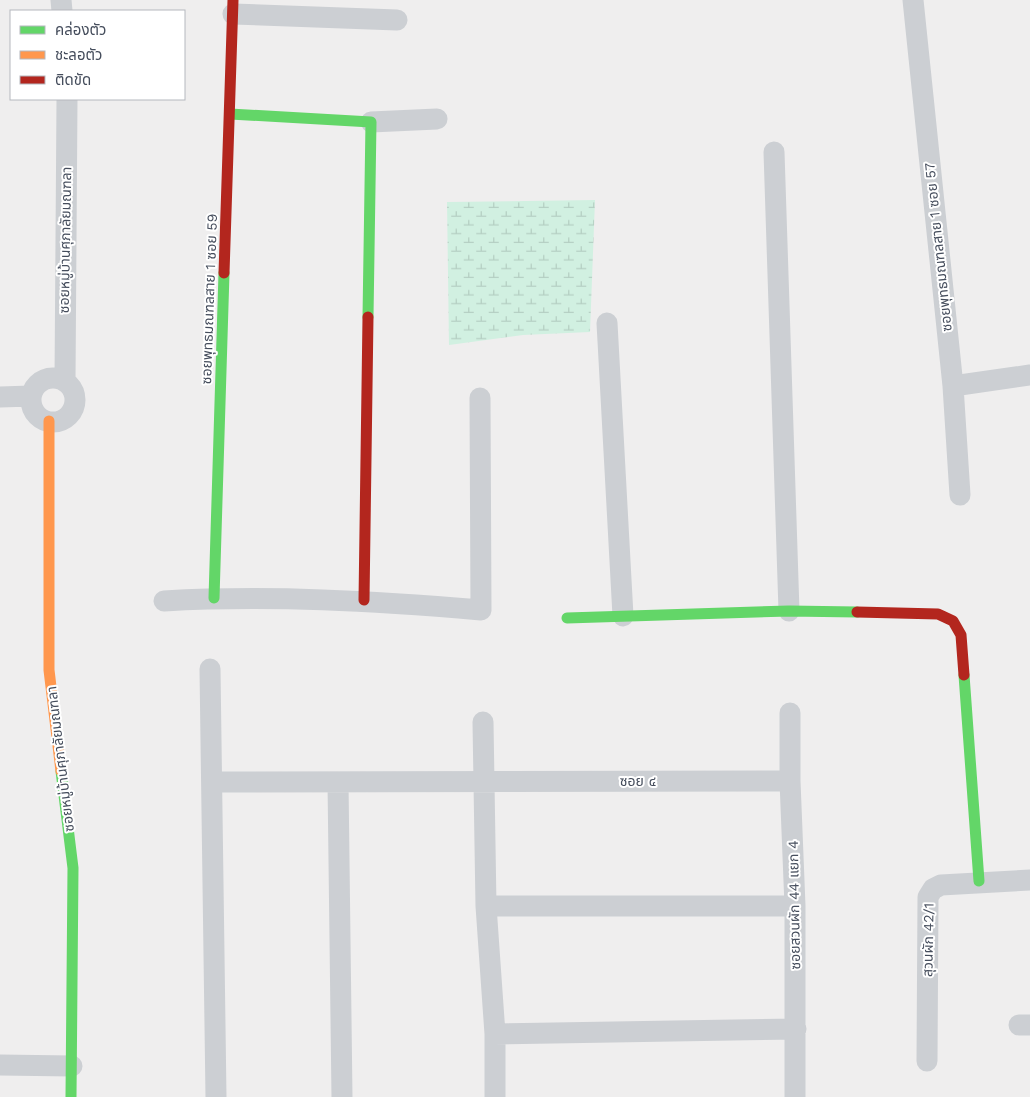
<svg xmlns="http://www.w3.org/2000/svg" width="1030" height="1097" font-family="'Work Sans','Noto Sans Thai',sans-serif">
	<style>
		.wetland { fill: url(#wetland-marsh) }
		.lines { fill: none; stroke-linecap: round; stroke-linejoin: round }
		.street { stroke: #cccfd3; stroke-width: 21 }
		.fast { stroke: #63d668; stroke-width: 11 }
		.slow { stroke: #ff974d; stroke-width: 11 }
		.jam { stroke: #b3261e; stroke-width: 11 }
		.labels { text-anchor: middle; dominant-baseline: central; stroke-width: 4; stroke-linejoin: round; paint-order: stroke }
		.street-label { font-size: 14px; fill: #454d5c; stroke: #fff }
	</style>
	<defs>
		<pattern id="wetland-marsh" width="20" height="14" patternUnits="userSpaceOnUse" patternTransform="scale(1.25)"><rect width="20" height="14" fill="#d1f0e1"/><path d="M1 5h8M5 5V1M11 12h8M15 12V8" fill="none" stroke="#b5cfc3"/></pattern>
	</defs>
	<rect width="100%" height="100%" fill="#efeeee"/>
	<path class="wetland" d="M 595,200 L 590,332 L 523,335 L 449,345 L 447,202 Z"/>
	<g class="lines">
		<path class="street" d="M 61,0 L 62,11
			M 913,0 L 953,386 L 960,495
			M 233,14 L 397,20
			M 371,122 L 437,119
			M 774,152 L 789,611
			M 607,323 L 623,616
			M31 400a22 22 0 1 1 44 0a22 22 0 1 1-44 0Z
			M 65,381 L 67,99
			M 953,386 L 1030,375
			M 0,397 L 31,396
			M 164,601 C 270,595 375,601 481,610 L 480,398
			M 210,669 L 216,1097
			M 790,713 L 790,781 L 795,906 L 795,1097
			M 483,722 L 486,906 L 495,1034 L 495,1097
			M 212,782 L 790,781
			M 338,782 L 342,1097
			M 486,906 L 795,906
			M 1019,1025 L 1030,1025
			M 495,1034 L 796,1029
			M 927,1061 L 928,897 L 933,889 L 941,885 L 1030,880
			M 0,1065 L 72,1066"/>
		<path class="fast" d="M 230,114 L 371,122 L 368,317
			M 214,598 L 224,273
			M 567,618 L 789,611 L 857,612
			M 964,675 L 979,881
			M 61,771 L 73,868 L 71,1097"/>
		<path class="slow" d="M 49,421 L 49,670 L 61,771"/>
		<path class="jam" d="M 224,273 L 233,0
			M 364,600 L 368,317
			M 857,612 L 938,614 L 953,621 L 961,635 L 964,675"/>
	</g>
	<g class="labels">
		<g class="street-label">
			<text transform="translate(65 240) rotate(-89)">ซอยหมู่บ้านศุภาลัยมณฑลา</text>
			<text transform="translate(938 247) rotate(-96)">ซอยพุทธมณฑลสาย 1 ซอย 57</text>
			<text transform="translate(209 299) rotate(-88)">ซอยพุทธมณฑลสาย 1 ซอย 59</text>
			<text transform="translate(60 759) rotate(-97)">ซอยหมู่บ้านศุภาลัยมณฑลา</text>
			<text x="638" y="781">ซอย ๔</text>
			<text transform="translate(794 905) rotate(-91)">ซอยสวนผัก 44 แยก 4</text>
			<text transform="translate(928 940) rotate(-89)">สุวนผัก 42/1</text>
		</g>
	</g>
	<rect x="10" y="10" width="175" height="90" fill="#ffffff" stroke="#b5b8be"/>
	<rect x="20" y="26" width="25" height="8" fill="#63d668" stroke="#b5b8be"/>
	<text x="55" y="35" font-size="15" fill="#454d5c">คล่องตัว</text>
	<rect x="20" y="51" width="25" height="8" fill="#ff974d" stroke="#b5b8be"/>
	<text x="55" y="60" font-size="15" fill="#454d5c">ชะลอตัว</text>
	<rect x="20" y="76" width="25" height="8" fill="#b3261e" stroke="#b5b8be"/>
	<text x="55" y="85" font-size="15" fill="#454d5c">ติดขัด</text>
</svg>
